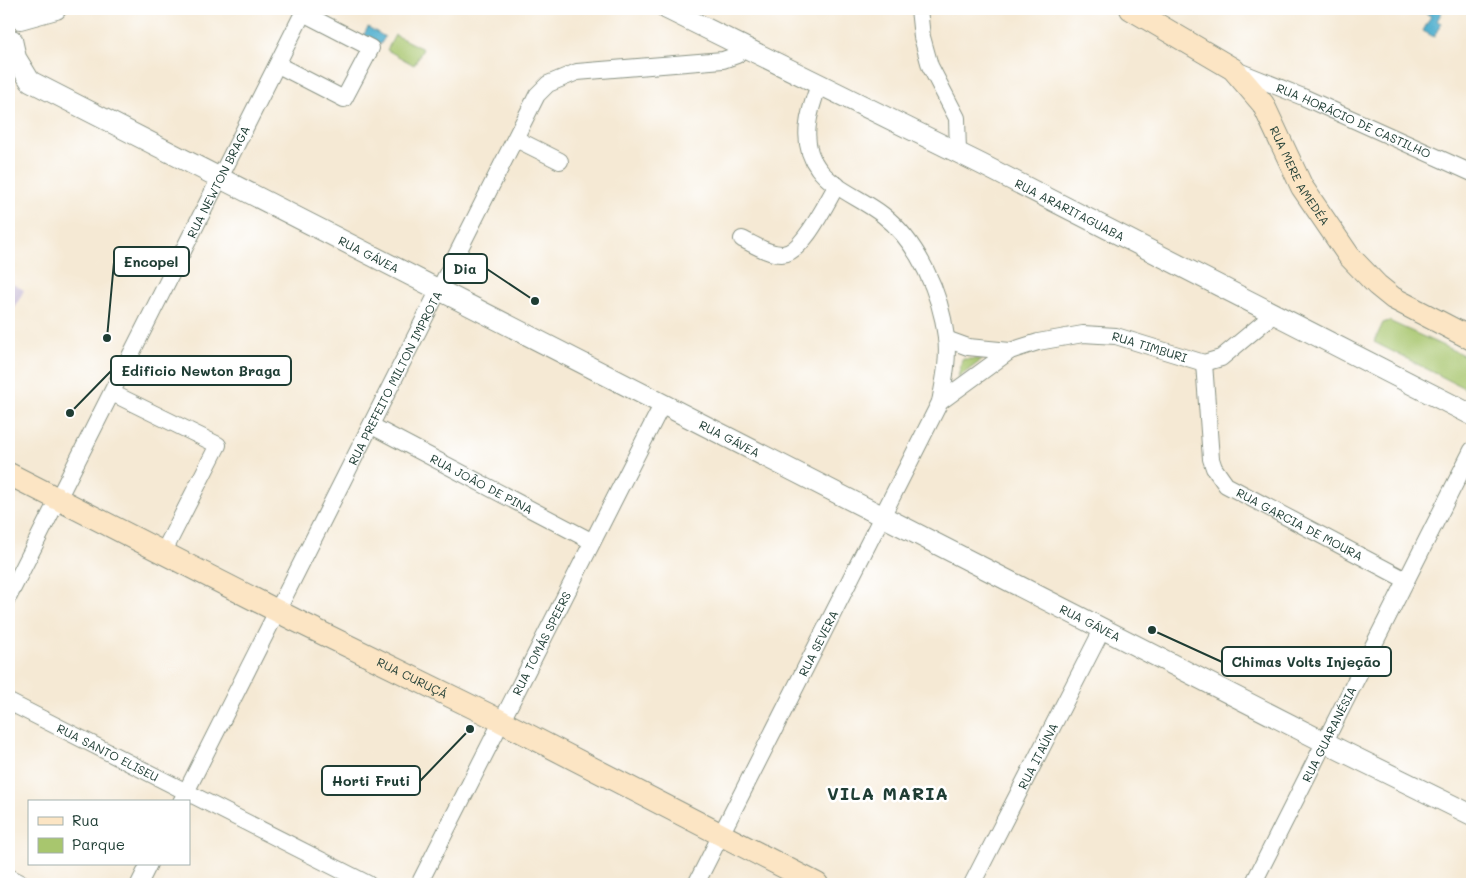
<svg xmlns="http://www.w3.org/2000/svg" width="1481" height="893" font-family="Mali,sans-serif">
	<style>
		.industrial { fill: #cabfd7 }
		.green { fill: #a8c66e; stroke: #648251 }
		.water { fill: #4eaecd; stroke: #367680 }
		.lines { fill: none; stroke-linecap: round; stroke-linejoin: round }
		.minor-casing { stroke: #8a9384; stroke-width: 18 }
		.tertiary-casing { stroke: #8a9384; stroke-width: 22 }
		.secondary-casing { stroke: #8a9384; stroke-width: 24 }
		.minor { stroke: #fff; stroke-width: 16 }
		.tertiary { stroke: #fff; stroke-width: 20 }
		.secondary { stroke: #fce5c4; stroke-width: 22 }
		.labels { text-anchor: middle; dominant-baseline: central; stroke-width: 5; stroke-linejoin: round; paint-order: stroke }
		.street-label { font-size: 12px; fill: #1f3d34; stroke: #fff }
		.district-label { font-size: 18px; font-weight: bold; letter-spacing: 1px; fill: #1f3d34; stroke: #fff }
		.leader { fill: none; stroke: #1f3d34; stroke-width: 2 }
		.callout-dot { fill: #1f3d34; stroke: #fff; stroke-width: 2 }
		.callout { fill: #fff; stroke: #1f3d34; stroke-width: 2 }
		.callout-label { font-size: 14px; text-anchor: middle; font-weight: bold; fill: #1f3d34 }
	</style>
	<rect width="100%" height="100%" fill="#fff"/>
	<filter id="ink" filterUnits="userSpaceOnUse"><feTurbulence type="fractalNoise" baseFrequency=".02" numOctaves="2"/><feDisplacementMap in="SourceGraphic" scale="10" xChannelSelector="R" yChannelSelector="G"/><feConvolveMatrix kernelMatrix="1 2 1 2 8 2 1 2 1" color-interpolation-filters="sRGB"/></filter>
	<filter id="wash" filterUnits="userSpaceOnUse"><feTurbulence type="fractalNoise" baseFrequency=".0096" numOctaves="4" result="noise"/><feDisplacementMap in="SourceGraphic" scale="20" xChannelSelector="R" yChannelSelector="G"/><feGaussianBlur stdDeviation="1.12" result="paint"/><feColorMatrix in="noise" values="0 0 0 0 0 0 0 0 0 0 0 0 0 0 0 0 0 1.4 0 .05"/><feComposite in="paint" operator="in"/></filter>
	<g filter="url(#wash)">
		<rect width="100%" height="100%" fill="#f5e9d4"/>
		<path class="industrial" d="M 9,282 L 24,290 L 9,320 Z"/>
		<path class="green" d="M 395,35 L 423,49 L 414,65 L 387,50 Z
			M 1389,321 L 1472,359 L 1472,392 L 1374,342 L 1383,323 Z
			M 962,359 L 983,359 L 958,378 Z"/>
		<path class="water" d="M 1427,9 L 1443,9 L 1437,21 L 1441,23 L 1434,37 L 1423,31 L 1431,16 L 1425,13 Z
			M 368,27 L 385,37 L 380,45 L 363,36 Z"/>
	</g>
	<g filter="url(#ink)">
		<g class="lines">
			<g class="minor-casing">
				<g id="minor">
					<path d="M 919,9 L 922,37 L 930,66 L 957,118 L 958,152"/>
					<path d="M 278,65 L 344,99 L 371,48 L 303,13"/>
					<path id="s1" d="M 1236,70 L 1303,97 L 1472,173"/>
					<path d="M 516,139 L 560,161"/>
					<path d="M 742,239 C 755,245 768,254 782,254 C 803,254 827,201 837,185"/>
					<path d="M 946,339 L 968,347 L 1010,351"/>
					<path id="s2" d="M 1204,363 L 1211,459 L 1214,468 L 1226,485 L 1406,580"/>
					<path d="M 112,393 L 218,445 L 163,553"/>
					<path id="s3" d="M 940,402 L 1010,351 L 1038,342 L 1083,334 L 1116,336 L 1204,363 L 1221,358 L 1274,314"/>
					<path id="s4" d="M 372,426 L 591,541"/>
					<path id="s5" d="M 9,596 L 305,9"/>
					<path id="s6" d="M 9,702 L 368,884"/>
					<path id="s7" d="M 181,802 L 537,95 L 548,84 L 577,72 L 723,60 L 737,55 L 741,46"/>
					<path d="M 9,877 L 23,884"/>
					<path d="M 139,884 L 149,864"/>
					<path id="s8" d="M 419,884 L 663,403"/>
					<path id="s9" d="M 696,884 L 940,402 C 944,381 949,359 946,337 C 941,294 918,242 883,215 C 863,199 833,189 818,168 C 799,143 809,111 819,85"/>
					<path id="s10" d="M 972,884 L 1103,628"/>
					<path id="s11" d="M 1253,884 L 1472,450"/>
				</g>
			</g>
			<g class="tertiary-casing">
				<g id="tertiary">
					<path id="s12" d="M 667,9 L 981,164 L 1472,415"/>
					<path d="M 20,19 L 56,9"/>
					<path id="s13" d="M 12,40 L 16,58 L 30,81 L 1342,751 L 1472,815"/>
				</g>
			</g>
			<g class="secondary-casing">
				<g id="secondary">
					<path id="s14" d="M 1131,9 L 1233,69 L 1263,104 L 1302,187 L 1349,256 L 1377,285 L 1393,298 L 1472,339"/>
					<path id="s15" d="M 9,474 L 295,620 L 487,714 L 817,884"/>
				</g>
			</g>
			<use href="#minor" class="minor"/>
			<use href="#tertiary" class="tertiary"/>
			<use href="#secondary" class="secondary"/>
		</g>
	</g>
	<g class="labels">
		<g class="street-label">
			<text stroke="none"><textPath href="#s1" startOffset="128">RUA HORÁCIO DE CASTILHO</textPath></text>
			<text stroke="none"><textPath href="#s14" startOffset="245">RUA MERE AMEDÉA</textPath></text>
			<text stroke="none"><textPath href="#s5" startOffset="464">RUA NEWTON BRAGA</textPath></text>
			<text stroke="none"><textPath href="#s12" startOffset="450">RUA ARARITAGUABA</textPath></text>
			<text stroke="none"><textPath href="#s13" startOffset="426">RUA GÁVEA</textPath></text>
			<text stroke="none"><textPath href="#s3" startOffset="230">RUA TIMBURI</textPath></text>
			<text stroke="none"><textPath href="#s7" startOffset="475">RUA PREFEITO MILTON IMPROTA</textPath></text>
			<text stroke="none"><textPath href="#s13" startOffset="831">RUA GÁVEA</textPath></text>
			<text stroke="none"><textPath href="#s4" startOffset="124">RUA JOÃO DE PINA</textPath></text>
			<text stroke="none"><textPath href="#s2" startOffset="210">RUA GARCIA DE MOURA</textPath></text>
			<text stroke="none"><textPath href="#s13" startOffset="1236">RUA GÁVEA</textPath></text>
			<text stroke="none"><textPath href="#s8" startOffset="270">RUA TOMÁS SPEERS</textPath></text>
			<text stroke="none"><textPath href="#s9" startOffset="270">RUA SEVERA</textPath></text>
			<text stroke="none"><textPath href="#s15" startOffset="452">RUA CURUÇÁ</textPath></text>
			<text stroke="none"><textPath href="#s11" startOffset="168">RUA GUARANÉSIA</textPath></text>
			<text stroke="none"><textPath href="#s6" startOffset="111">RUA SANTO ELISEU</textPath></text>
			<text stroke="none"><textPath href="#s10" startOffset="144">RUA ITAÚNA</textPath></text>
		</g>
		<g class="district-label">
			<text x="888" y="793">VILA MARIA</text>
		</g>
	</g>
	<path class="leader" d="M107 338L114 262M535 301L487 269M70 413L111 371M1152 630L1222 662M470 729L420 781"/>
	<g class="callout-dot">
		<circle cx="107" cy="338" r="5"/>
		<circle cx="535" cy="301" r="5"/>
		<circle cx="70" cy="413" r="5"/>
		<circle cx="1152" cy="630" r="5"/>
		<circle cx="470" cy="729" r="5"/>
	</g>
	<g class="callout">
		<rect x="114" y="247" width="75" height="29" rx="5"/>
		<rect x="444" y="254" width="43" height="29" rx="5"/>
		<rect x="111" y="356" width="180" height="29" rx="5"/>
		<rect x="1222" y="647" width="169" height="29" rx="5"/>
		<rect x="322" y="766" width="98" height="29" rx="5"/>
	</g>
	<g class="callout-label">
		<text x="151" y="267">Encopel</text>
		<text x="465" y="274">Dia</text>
		<text x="201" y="376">Edificio Newton Braga</text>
		<text x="1306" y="667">Chimas Volts Injeção</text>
		<text x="371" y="786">Horti Fruti</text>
	</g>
	<rect width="1481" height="893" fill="none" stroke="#fff" stroke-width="30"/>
	<rect x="28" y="800" width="162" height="65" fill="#ffffff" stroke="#a5b1ae"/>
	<rect x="38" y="817" width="25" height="8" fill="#fce5c4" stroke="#a5b1ae"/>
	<text x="72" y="826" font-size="15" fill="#1f3d34">Rua</text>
	<rect x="38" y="838" width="25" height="15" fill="#a8c66e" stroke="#a5b1ae"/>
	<text x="72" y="850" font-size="15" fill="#1f3d34">Parque</text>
</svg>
